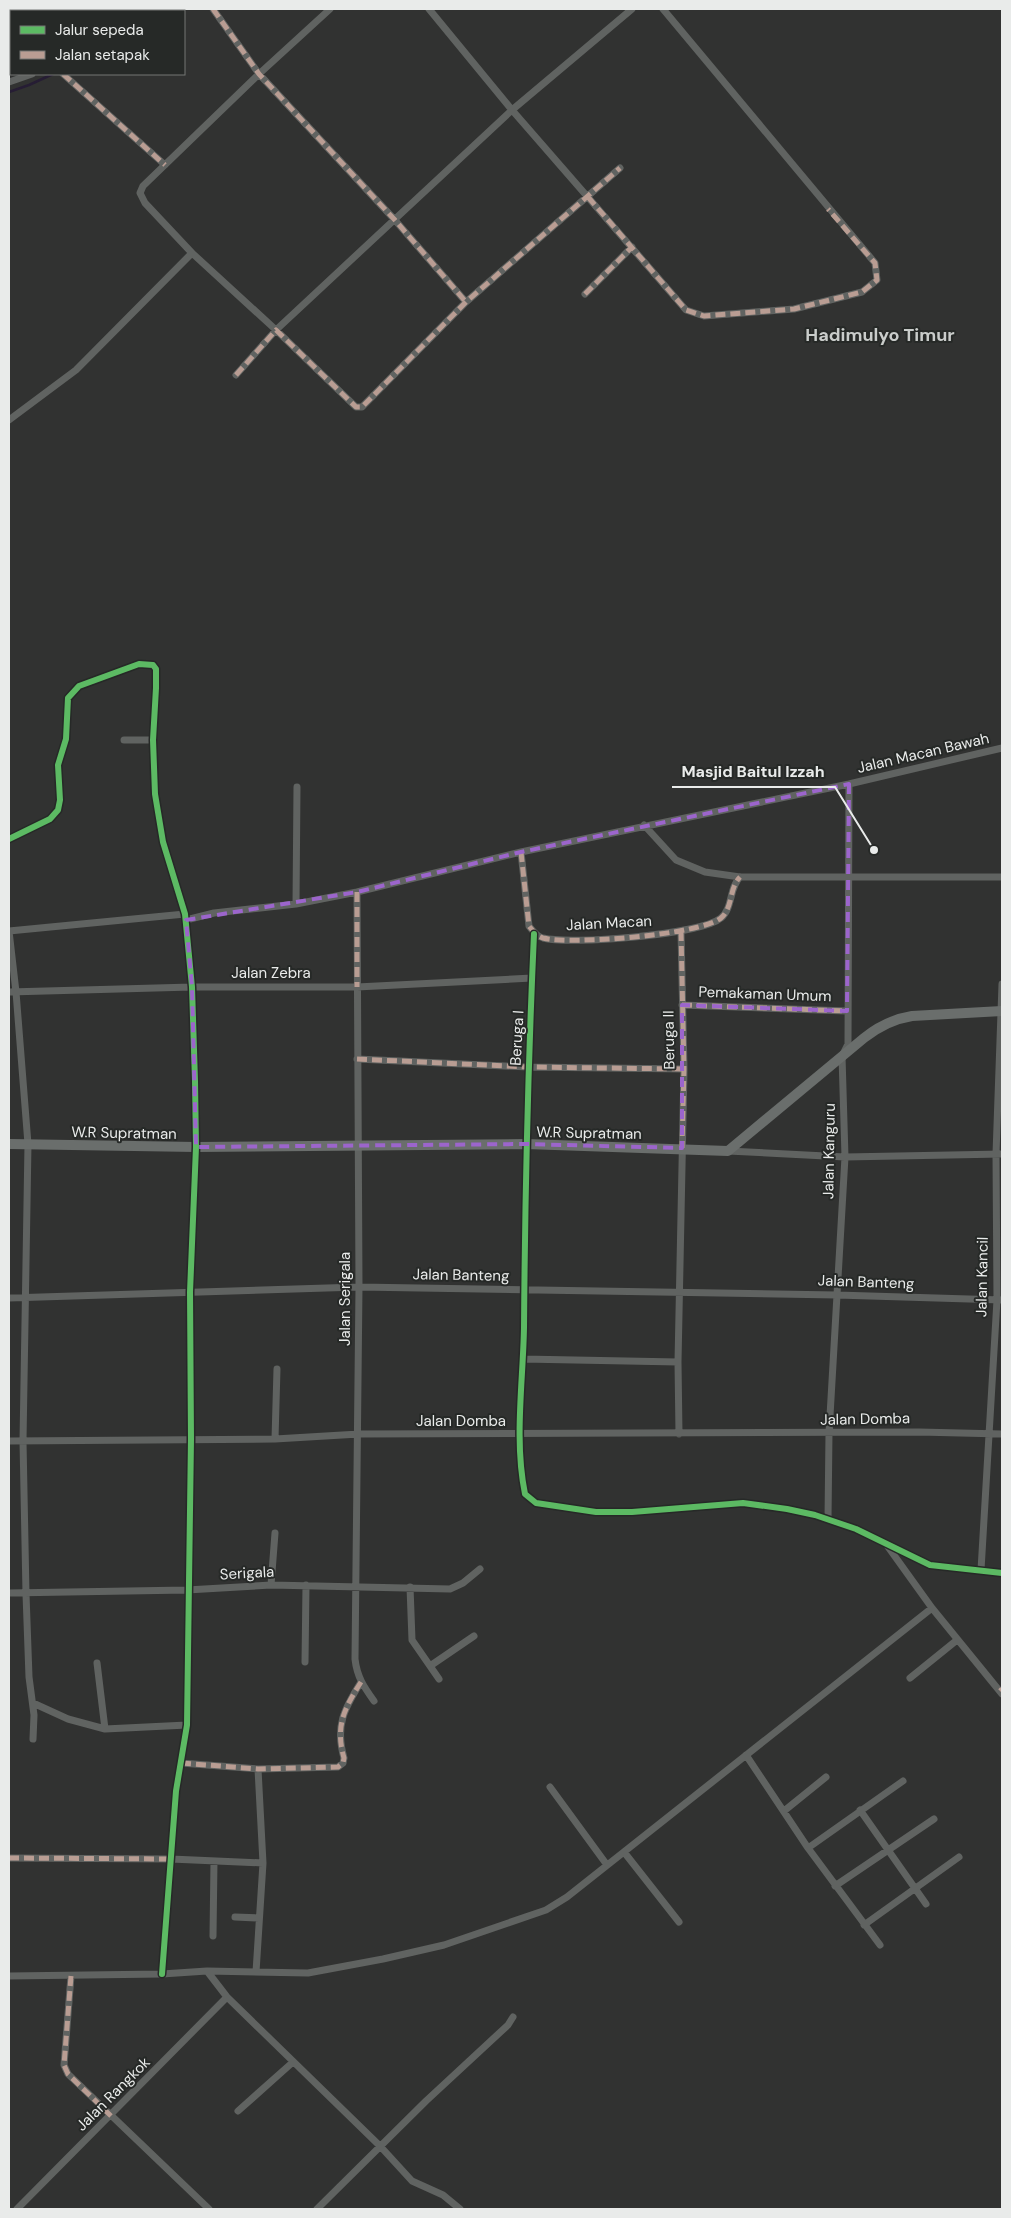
<svg xmlns="http://www.w3.org/2000/svg" width="1011" height="2218" font-family="'DM Sans',sans-serif">
	<style>
		.lines { fill: none; stroke-linecap: round; stroke-linejoin: round }
		.stream { stroke: #261d34; stroke-width: 2.5 }
		.street { stroke: #606361; stroke-width: 7 }
		.secondary { stroke: #6a6e6c; stroke-width: 10 }
		.quiet { stroke: #b99d93; stroke-width: 5; stroke-dasharray: 10 5; stroke-linecap: butt }
		.cycleway-casing { stroke: #262927; stroke-width: 9 }
		.cycleway { stroke: #5cba63; stroke-width: 6 }
		.marked { fill: none; stroke: #9c65cc; stroke-width: 4; stroke-dasharray: 10 6; stroke-linejoin: round }
		.labels { text-anchor: middle; dominant-baseline: central; stroke-width: 4; stroke-linejoin: round; paint-order: stroke }
		.street-label { font-size: 15px; fill: #e9ebea; stroke: #262927 }
		.quarter-label { font-size: 18px; font-weight: bold; fill: #c9ccca; stroke: #262927 }
		.leader { fill: none; stroke: #e9ebea; stroke-width: 2 }
		.callout-dot { fill: #e9ebea; stroke: #262927; stroke-width: 2 }
		.callout-label { font-size: 16px; text-anchor: middle; font-weight: bold; fill: #e9ebea; stroke: #262927; stroke-width: 4; stroke-linejoin: round; paint-order: stroke }
	</style>
	<rect width="100%" height="100%" fill="#313231"/>
	<g class="lines">
		<path class="stream" d="M 78,11 L 79,9
			M 9,92 L 29,85 L 53,74"/>
		<path class="street" d="M 213,9 L 259,74 L 394,219 L 466,302
			M 429,9 L 512,110 L 686,310 L 704,316 L 794,309 L 862,292 L 877,280 L 875,263 L 663,9
			M 75,11 L 75,9
			M 63,74 L 165,165
			M 9,82 L 32,74
			M 192,253 L 145,203 L 140,193 L 143,186 L 259,74 L 330,9
			M 585,294 L 632,247
			M 236,375 L 276,330 L 356,407 L 362,407 L 466,302 L 620,168
			M 9,420 L 76,370 L 192,253 L 276,330 L 512,110 L 632,9
			M 124,740 L 153,740
			M 644,825 L 676,860 L 705,872 L 740,877 L 1002,877
			M 9,839 L 50,819 L 58,810 L 60,800 L 58,765 L 66,739 L 68,698 L 79,686 L 139,664 L 153,665 L 156,669 L 156,688 L 153,740 L 155,794 L 163,842 L 185,914 L 192,987 L 195,1081 L 196,1147 L 190,1292 L 191,1439 L 187,1725 L 176,1791 L 162,1974
			M 521,852 L 529,926 C 533,931 536,936 543,938 C 570,945 700,935 721,918 C 733,908 729,888 740,877
			M 357,892 L 359,1287 L 355,1659 C 357,1677 364,1687 374,1701
			M 296,904 L 297,787
			M 186,920 L 214,913 L 296,904 L 357,892 L 521,852 L 849,784 L 1002,748
			M 9,931 L 16,992 L 28,1144 L 23,1441 L 26,1594 L 29,1677 L 34,1715 L 33,1739
			M 9,931 L 185,914
			M 534,934 C 528,1065 525,1196 524,1328 C 523,1382 514,1440 525,1494 L 536,1503 L 596,1512 L 632,1512 L 743,1503 L 787,1509 L 815,1515 L 856,1529 L 930,1565 L 1002,1573
			M 9,992 L 192,987 L 357,987 L 532,978
			M 682,1005 L 847,1011
			M 357,1059 L 528,1067 L 684,1069
			M 728,1151 L 845,1157 L 1002,1154
			M 9,1298 L 359,1287 L 837,1295 L 1002,1300
			M 523,1359 L 678,1362
			M 679,1434 L 678,1362 L 684,1069 L 681,931
			M 275,1439 L 277,1369
			M 9,1441 L 275,1439 L 359,1434 L 919,1432 L 1002,1434
			M 828,1519 L 829,1433 L 845,1157 L 842,1056 L 848,1044 L 849,784
			M 886,1544 L 932,1608 L 1002,1694
			M 981,1570 L 997,1300 L 996,1154 L 1002,984
			M 271,1585 L 275,1533
			M 410,1587 L 412,1640 L 439,1679
			M 9,1593 L 187,1590 L 271,1585 L 450,1589 L 463,1583 L 480,1569
			M 305,1662 L 306,1585
			M 97,1663 L 105,1729
			M 430,1666 L 474,1636
			M 910,1678 L 957,1640
			M 33,1703 L 68,1719 L 105,1729 L 187,1725
			M 746,1755 L 808,1848 L 880,1945
			M 181,1763 L 258,1769 L 338,1767 L 343,1763 L 344,1758 C 335,1726 344,1709 361,1682
			M 550,1787 L 607,1865
			M 860,1810 L 926,1904
			M 784,1811 L 826,1777
			M 808,1848 L 903,1781
			M 624,1852 L 679,1922
			M 9,1858 L 171,1859 L 263,1863
			M 835,1886 L 934,1819
			M 235,1917 L 259,1918
			M 864,1925 L 959,1857
			M 213,1936 L 214,1861
			M 207,1971 L 308,1973 L 383,1959 L 444,1945 L 546,1910 L 567,1897 L 932,1608
			M 256,1972 L 263,1863 L 258,1769
			M 9,1976 L 162,1974 L 207,1971 L 227,1997 L 380,2146 L 412,2181 L 443,2195 L 460,2209
			M 71,1976 L 64,2065 L 68,2074 L 209,2209
			M 238,2111 L 293,2062
			M 17,2209 L 227,1997
			M 317,2209 L 426,2101 L 508,2025 L 513,2017"/>
		<path class="secondary" d="M 9,1144 L 196,1147 L 526,1144 L 728,1151 L 864,1038 C 879,1026 893,1019 912,1016 L 1002,1011"/>
		<path class="quiet" d="M 213,9 L 259,74 L 394,219 L 466,302
			M 63,74 L 165,165
			M 588,197 L 686,310 L 704,316 L 794,309 L 862,292 L 877,280 L 875,263 L 828,209
			M 585,294 L 632,247
			M 236,375 L 276,330 L 356,407 L 362,407 L 466,302 L 620,168
			M 521,852 L 529,926 C 533,931 536,936 543,938 C 570,945 700,935 721,918 C 733,908 729,888 740,877
			M 357,892 L 357,987
			M 681,931 L 684,1069 L 682,1148
			M 682,1005 L 847,1011
			M 357,1059 L 528,1067 L 684,1069
			M 1000,1691 L 1002,1689
			M 181,1763 L 258,1769 L 338,1767 L 343,1763 L 344,1758 C 335,1726 344,1709 361,1682
			M 9,1858 L 171,1859
			M 71,1976 L 64,2065 L 68,2074 L 111,2116"/>
		<g class="cycleway-casing">
			<path id="cycleway" d="M 9,839 L 50,819 L 58,810 L 60,800 L 58,765 L 66,739 L 68,698 L 79,686 L 139,664 L 153,665 L 156,669 L 156,688 L 153,740 L 155,794 L 163,842 L 185,914 L 192,987 L 195,1081 L 196,1147 L 190,1292 L 191,1439 L 187,1725 L 176,1791 L 162,1974
				M 534,934 C 528,1065 525,1196 524,1328 C 523,1382 514,1440 525,1494 L 536,1503 L 596,1512 L 632,1512 L 743,1503 L 787,1509 L 815,1515 L 856,1529 L 930,1565 L 1002,1573"/>
		</g>
		<use href="#cycleway" class="cycleway"/>
	</g>
	<path class="marked" d="M 849,784 L 847,1011 L 682,1005 L 682,1148 L 526,1144 L 196,1147 L 192,987 L 186,920 L 357,892 L 521,852 Z"/>
	<g class="labels">
		<g class="street-label">
			<text transform="translate(923 753) rotate(-13)">Jalan Macan Bawah</text>
			<text transform="translate(609 923) rotate(-3)">Jalan Macan</text>
			<text x="271" y="973">Jalan Zebra</text>
			<text transform="translate(765 994) rotate(2)">Pemakaman Umum</text>
			<text transform="translate(517 1038) rotate(-87)">Beruga I</text>
			<text transform="translate(669 1040) rotate(-91)">Beruga II</text>
			<text transform="translate(124 1133) rotate(1)">W.R Supratman</text>
			<text transform="translate(589 1133) rotate(1)">W.R Supratman</text>
			<text transform="translate(829 1151) rotate(-89)">Jalan Kanguru</text>
			<text transform="translate(461 1275) rotate(1)">Jalan Banteng</text>
			<text transform="translate(982 1277) rotate(-89)">Jalan Kancil</text>
			<text transform="translate(866 1282) rotate(2)">Jalan Banteng</text>
			<text transform="translate(345 1299) rotate(-90)">Jalan Serigala</text>
			<text transform="translate(865 1419) rotate(-1)">Jalan Domba</text>
			<text x="461" y="1421">Jalan Domba</text>
			<text transform="translate(247 1573) rotate(-3)">Serigala</text>
			<text transform="translate(113 2094) rotate(-45)">Jalan Rangkok</text>
		</g>
		<g class="quarter-label">
			<text x="880" y="335">Hadimulyo Timur</text>
		</g>
	</g>
	<path class="leader" d="M874 850L835 787H672"/>
	<circle class="callout-dot" cx="874" cy="850" r="5"/>
	<g class="callout-label">
		<text x="753" y="777">Masjid Baitul Izzah</text>
	</g>
	<rect width="1011" height="2218" fill="none" stroke="#e9ebea" stroke-width="20"/>
	<rect x="10" y="10" width="175" height="65" fill="#262927" stroke="#747775"/>
	<rect x="20" y="26" width="25" height="8" fill="#5cba63" stroke="#747775"/>
	<text x="55" y="35" font-size="15" fill="#e9ebea">Jalur sepeda</text>
	<rect x="20" y="51" width="25" height="8" fill="#b99d93" stroke="#747775"/>
	<text x="55" y="60" font-size="15" fill="#e9ebea">Jalan setapak</text>
</svg>
